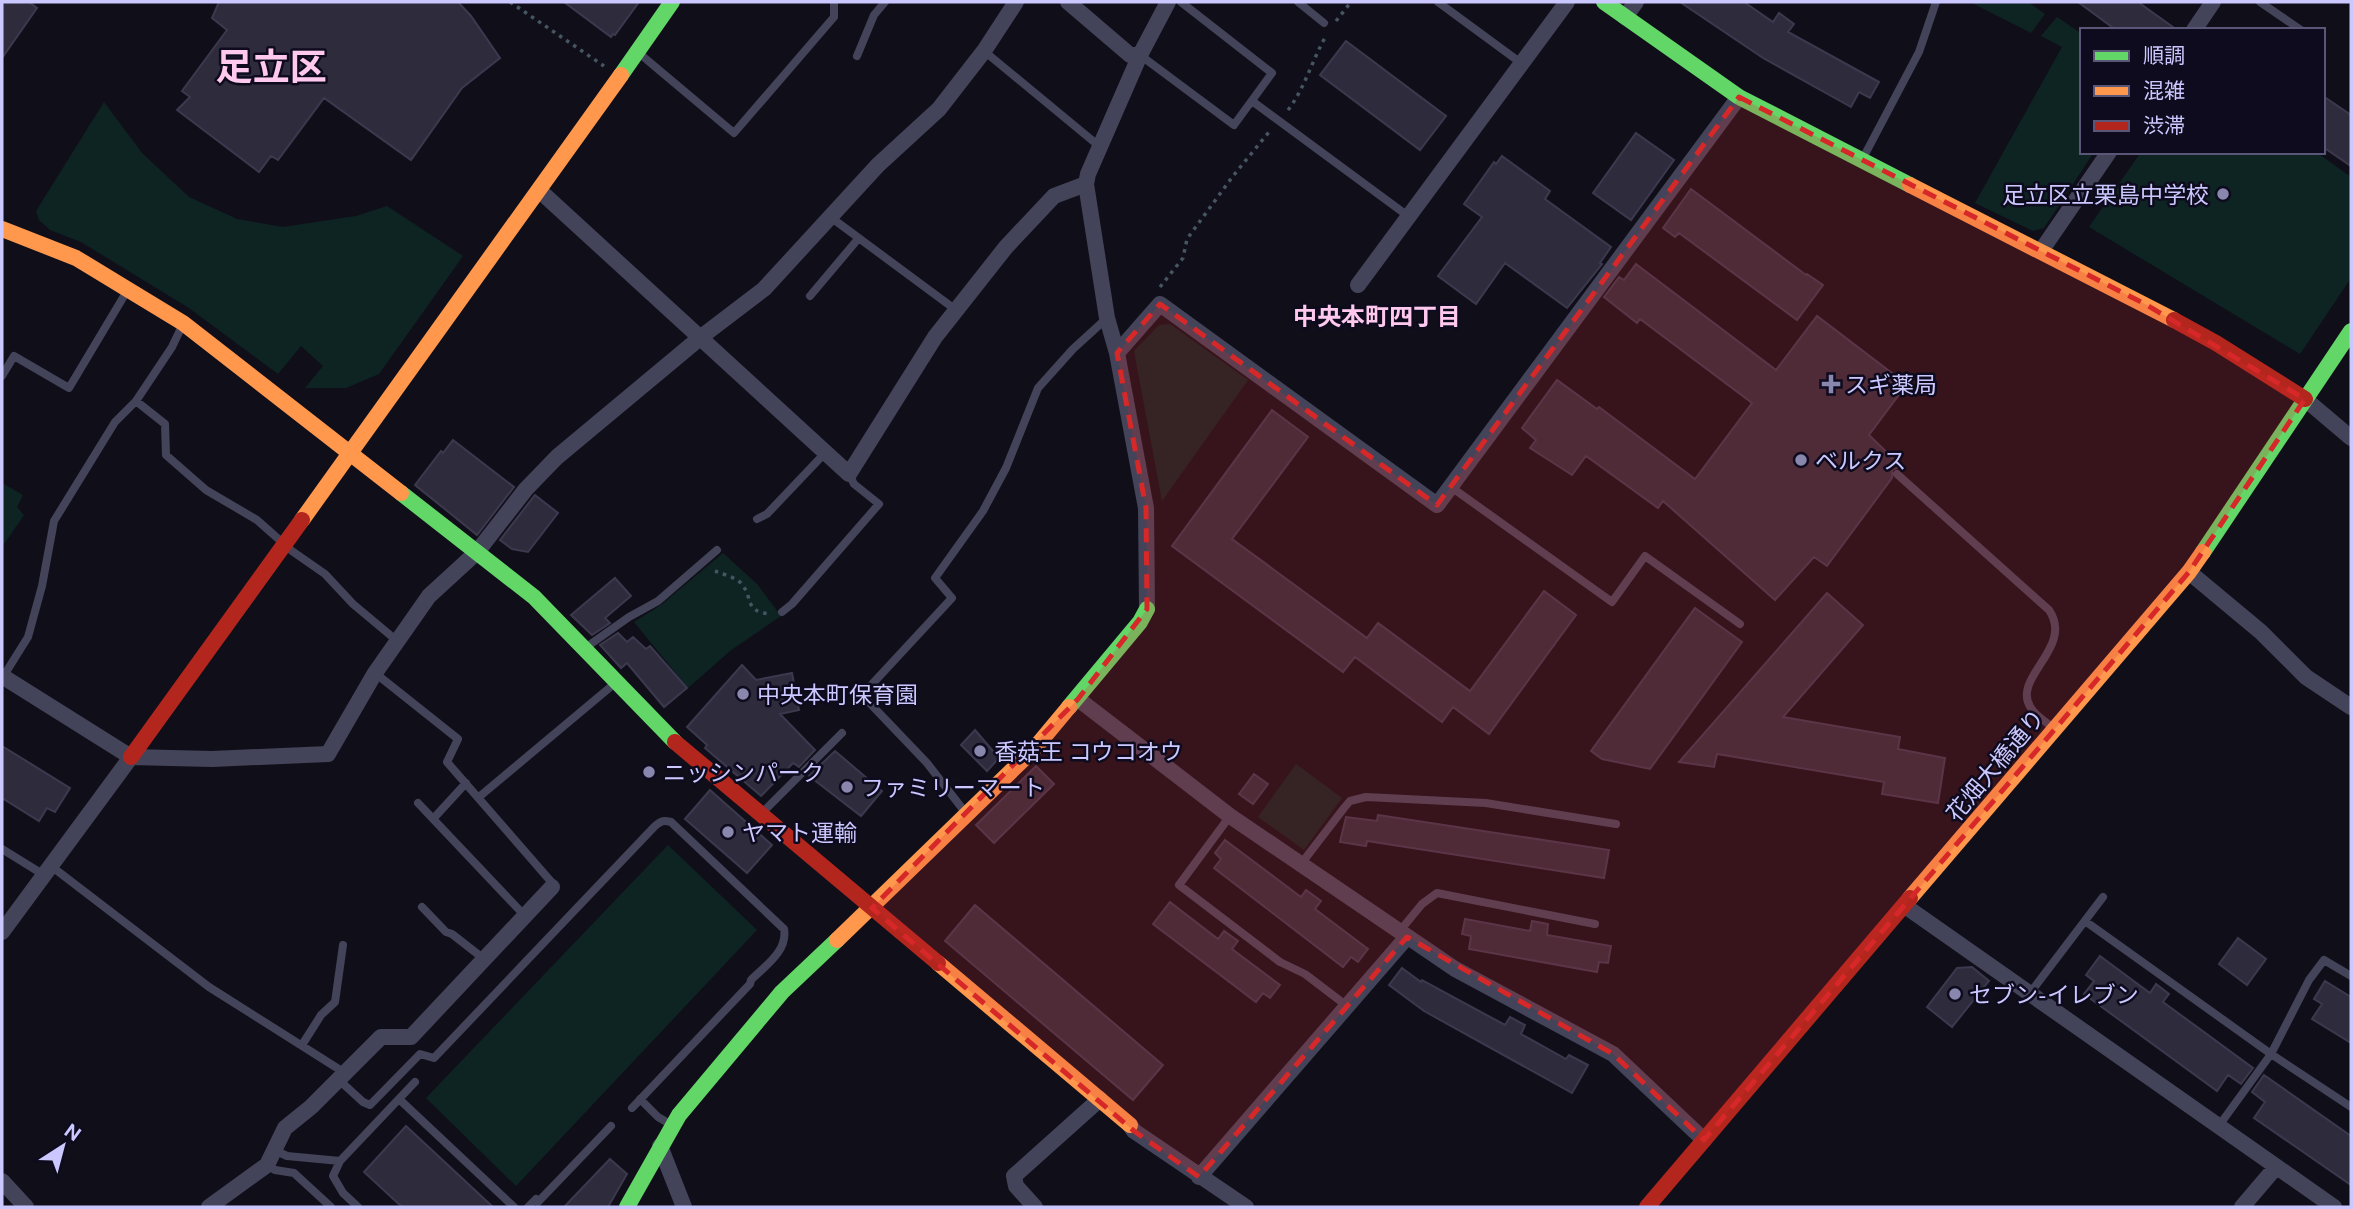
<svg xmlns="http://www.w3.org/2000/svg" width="2353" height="1209" font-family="'Public Sans','Noto Sans JP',sans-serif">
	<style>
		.green { fill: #0e2423 }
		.building { fill: #2e2c3c; stroke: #3c394f; stroke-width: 2 }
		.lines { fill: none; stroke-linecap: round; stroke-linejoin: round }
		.path { stroke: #455561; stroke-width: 3.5; stroke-dasharray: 3.5 5; stroke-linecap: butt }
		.lane { stroke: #43445a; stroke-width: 8 }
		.street { stroke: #43445a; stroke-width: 16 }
		.fast { stroke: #63d668; stroke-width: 16 }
		.slow { stroke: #ff974d; stroke-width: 16 }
		.jam { stroke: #b3261e; stroke-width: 16 }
		.marked { fill: #d62828; fill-opacity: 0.2; stroke: #d62828; stroke-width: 5; stroke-dasharray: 14 9; stroke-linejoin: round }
		.poi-dot { fill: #8a87ae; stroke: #0d0b1d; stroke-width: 2.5 }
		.labels { text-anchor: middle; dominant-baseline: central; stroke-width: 5; stroke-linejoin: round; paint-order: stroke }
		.poi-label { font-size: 23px; fill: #cbc7ff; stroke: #0d0b1d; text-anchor: start }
		.street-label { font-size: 23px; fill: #cbc7ff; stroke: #0d0b1d }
		.neighbourhood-label { font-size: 24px; font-weight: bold; fill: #ffc9ee; stroke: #0d0b1d }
		.town-label { font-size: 37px; font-weight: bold; fill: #ffc9ee; stroke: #0d0b1d }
	</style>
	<rect width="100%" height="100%" fill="#100f19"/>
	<path class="green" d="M 1970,2 L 2028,2 L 2045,14 L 2031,33 Z
		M 2057,17 L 2082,34 L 2082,152 L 2094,152 L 2044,228 L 2033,231 L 1975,203 L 2062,47 L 2041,36 Z
		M 104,102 L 142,153 L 189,197 L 237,219 L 283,227 L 356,216 L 387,206 L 463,256 L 379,374 L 346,388 L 305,388 L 323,366 L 301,346 L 278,374 L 189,308 L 81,242 L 50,230 L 39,220 L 36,211 Z
		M 2141,152 L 2316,152 L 2351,177 L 2351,278 L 2300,354 L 2089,227 Z
		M 1170,324 L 1248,380 L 1162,501 L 1134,351 L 1159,325 Z
		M 2,483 L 23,495 L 17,507 L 24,515 L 2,547 Z
		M 723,553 L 757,584 L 781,616 L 730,651 L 688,688 L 634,622 L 661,605 Z
		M 1296,764 L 1342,798 L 1304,850 L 1258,817 Z
		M 668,845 L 757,930 L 516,1186 L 426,1098 Z"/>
	<path class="building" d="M 2,2 L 29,2 L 37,8 L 2,58 Z
		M 219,2 L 458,2 L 471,16 L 500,58 L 462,88 L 411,160 L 324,98 L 278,160 L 271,156 L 259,172 L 177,110 L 190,97 L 182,91 L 227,30 L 212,18 Z
		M 564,2 L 639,2 L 615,35 L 613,34 L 611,37 Z
		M 1680,2 L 1744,2 L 1773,22 L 1779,13 L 1794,24 L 1788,32 L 1879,82 L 1870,98 L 1859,92 L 1851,107 L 1763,58 Z
		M 2078,2 L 2138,2 L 2177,30 L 2116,30 Z
		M 1346,41 L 1446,116 L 1420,150 L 1320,75 Z
		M 2323,96 L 2351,115 L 2351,166 L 2323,147 Z
		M 1636,133 L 1674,160 L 1631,220 L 1593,193 Z
		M 1502,156 L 1550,191 L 1545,199 L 1611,247 L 1600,263 L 1602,264 L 1567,308 L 1505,263 L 1476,304 L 1438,276 L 1482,217 L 1464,204 L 1494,162 L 1496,164 Z
		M 1691,189 L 1806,275 L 1807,274 L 1823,285 L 1797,320 L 1679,233 L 1675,237 L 1663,228 Z
		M 1636,264 L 1776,370 L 1817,316 L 1901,380 L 1895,388 L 1901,392 L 1869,435 L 1901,466 L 1892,470 L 1892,478 L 1827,566 L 1814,557 L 1775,600 L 1663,501 L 1658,508 L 1586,456 L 1572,475 L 1530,448 L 1536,440 L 1522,428 L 1557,380 L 1597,409 L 1599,407 L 1695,479 L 1752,403 L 1640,319 L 1637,323 L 1604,297 L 1619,277 L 1624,280 Z
		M 1272,410 L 1308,437 L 1232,539 L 1367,638 L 1378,623 L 1470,691 L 1544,591 L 1576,615 L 1489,734 L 1453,707 L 1442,722 L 1355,657 L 1343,672 L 1172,546 Z
		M 453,440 L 514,487 L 477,535 L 415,485 L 441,451 L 443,453 Z
		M 535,495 L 558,513 L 528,552 L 512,549 L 500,540 Z
		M 615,578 L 631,596 L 605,618 L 610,623 L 592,635 L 571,615 Z
		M 1827,593 L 1863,625 L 1783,717 L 1900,737 L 1898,749 L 1945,758 L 1938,803 L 1882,794 L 1884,782 L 1717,754 L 1714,767 L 1679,762 Z
		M 1695,608 L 1742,642 L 1650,769 L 1602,759 L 1591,751 Z
		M 618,633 L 627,642 L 633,637 L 646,649 L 650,646 L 687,688 L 664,707 L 627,663 L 621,668 L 600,645 Z
		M 742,665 L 756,680 L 792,673 L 799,710 L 780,714 L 815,750 L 799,767 L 793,763 L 761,796 L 705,748 L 707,745 L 687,727 Z
		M 975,730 L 999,758 L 987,771 L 961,745 Z
		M 2,746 L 70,788 L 55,812 L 47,808 L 39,821 L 2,798 Z
		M 835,751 L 882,791 L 861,816 L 809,776 Z
		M 1036,766 L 1054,784 L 994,843 L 976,825 Z
		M 1254,774 L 1268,784 L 1253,804 L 1239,794 Z
		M 710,790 L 772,845 L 747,873 L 685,819 Z
		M 1378,815 L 1609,850 L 1604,878 L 1367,841 L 1366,846 L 1340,842 L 1346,817 L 1377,821 Z
		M 1225,840 L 1301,897 L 1306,890 L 1321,901 L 1315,909 L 1368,949 L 1358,962 L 1351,957 L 1343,967 L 1214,868 L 1221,859 L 1215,853 Z
		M 1170,902 L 1218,939 L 1224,931 L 1238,941 L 1232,949 L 1280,985 L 1270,998 L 1263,993 L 1256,1002 L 1153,924 Z
		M 975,905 L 1163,1065 L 1133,1100 L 945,941 Z
		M 1465,919 L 1530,931 L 1532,921 L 1548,924 L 1547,935 L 1611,946 L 1608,963 L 1599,962 L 1597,972 L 1469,949 L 1471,936 L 1462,934 Z
		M 2238,938 L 2266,959 L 2247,985 L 2219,964 Z
		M 2100,956 L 2150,993 L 2156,984 L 2169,994 L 2163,1002 L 2253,1068 L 2241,1084 L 2228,1075 L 2217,1091 L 2084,994 L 2094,981 L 2086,975 Z
		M 1972,967 L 1989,981 L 1952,1027 L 1927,1007 L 1957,968 Z
		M 1402,968 L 1421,982 L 1422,980 L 1505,1025 L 1510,1017 L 1525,1025 L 1521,1034 L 1566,1059 L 1569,1055 L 1588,1065 L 1572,1093 L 1424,1011 L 1389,985 Z
		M 2325,981 L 2351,997 L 2351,1043 L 2312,1019 L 2322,1004 L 2314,999 Z
		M 2264,1075 L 2351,1136 L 2351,1185 L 2254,1118 L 2265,1102 L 2252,1092 Z
		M 406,1126 L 493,1207 L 402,1207 L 364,1172 Z
		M 610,1159 L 627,1174 L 608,1207 L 564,1207 Z"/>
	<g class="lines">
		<path class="path" d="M 510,2 L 604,66
			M 1336,21 L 1351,2
			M 1288,110 C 1305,88 1312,60 1326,36
			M 1160,287 L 1183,258 L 1187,239 L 1233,176 L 1269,132
			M 715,571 C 723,574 734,577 741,583 C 754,598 743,611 770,614"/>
		<path class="lane" d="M 1298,2 L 1324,23
			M 1438,2 L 1521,63
			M 2260,2 L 2301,30
			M 984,51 L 1099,146
			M 640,54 L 734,133 L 834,17 L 834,2
			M 1140,55 L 1234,125 L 1272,73 L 1181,2
			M 857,56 L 874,15 L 885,2
			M 1252,101 L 1408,216
			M 1862,160 L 1919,52 L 1936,2
			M 829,216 L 956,310
			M 810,296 L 858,239
			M 2,376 L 14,356 L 69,388 L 127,291
			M 136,401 L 165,424 L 166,455 L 206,490 L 257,520 L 292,551 L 325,574 L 353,604 L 396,640
			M 1897,474 L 2049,610 C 2075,648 2010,678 2031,708 C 2036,716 2045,721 2052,727
			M 1451,487 L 1612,602 L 1645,556 L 1740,624
			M 757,519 L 767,514 L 825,453
			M 782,612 L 792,604 L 879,504 L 854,484 L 849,474
			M 585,648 L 629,617 L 658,601 L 717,550
			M 375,673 L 458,739 L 447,762 L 554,885 L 552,887
			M 3,677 L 28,637 L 42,586 L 54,521 L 115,422 L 136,401 L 172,347 L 182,326
			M 479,797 L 614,684
			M 418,803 L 525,916
			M 763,812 L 842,733
			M 965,812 L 927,763 L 862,695 L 952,598 L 935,578 L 983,511 L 1006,468 L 1038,388 L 1073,349 L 1107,318
			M 1230,816 L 1179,885 L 1280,962 L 1305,974 L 1347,1006
			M 433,819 L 466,783
			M 2,849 L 44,875
			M 1301,864 L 1344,808 L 1350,801 L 1366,797 L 1486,803 L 1616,824
			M 51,866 L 209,987 L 345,1073
			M 422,907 L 446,932 L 452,934 L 484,959
			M 2085,921 L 2271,1054 L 2351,1107
			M 1399,932 L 1422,904 L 1437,893 L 1595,924
			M 2030,993 L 2103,897
			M 302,1045 L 321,1015 L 335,1002 L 343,945
			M 339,1080 L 363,1102 L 370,1105 L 420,1054 L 434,1058 L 655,826 C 661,821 663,820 671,822 L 784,929 C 788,951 765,966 751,980 L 750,984 L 632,1108
			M 399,1099 L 514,1207
			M 640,1099 L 658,1117 L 670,1124
			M 2218,1127 L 2271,1054 L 2309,980 L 2324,960 L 2351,976
			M 274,1150 L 287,1156 L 340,1161 L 415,1082
			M 340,1161 L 333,1176 L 343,1193 L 358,1207
			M 267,1165 L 275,1170 L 294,1173 L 331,1207
			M 528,1207 L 536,1199 L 538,1202 L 611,1126"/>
		<path class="street" d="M 1068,2 L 1130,55 L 1140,55
			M 1625,17 L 1636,2
			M 2194,30 L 2213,2
			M 540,191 L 849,474 L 935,337 L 1006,247 L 1054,196 L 1086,184
			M 2041,251 L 2109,152
			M 1358,285 L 1567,2
			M 1117,353 L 1160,304 L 1437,505 L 1739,97
			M 2305,399 L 2351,438
			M 2189,572 L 2261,632 L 2306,677 L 2351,707
			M 1147,609 L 1146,508 L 1117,353 L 1107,318 L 1086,184 L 1088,174 L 1140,55 L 1168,2
			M 2,676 L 131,757 L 212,759 L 328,754 L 375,673 L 429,596 L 477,552 L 526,489 L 557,457 L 701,337 L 764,289 L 878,165 L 939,109 L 984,51 L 1016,2
			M 1078,699 L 1230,816 L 1455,969 L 1613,1054 L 1704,1140
			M 1905,906 L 2334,1207
			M 2,932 L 131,757
			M 1130,1125 L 1134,1131 L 1246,1207
			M 660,1146 L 684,1207
			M 1199,1177 L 1407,937
			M 2,1181 L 26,1207
			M 209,1207 L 267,1165 L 285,1128 L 311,1107 L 381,1037 L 411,1037 L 552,887
			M 1035,1207 L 1016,1186 L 1014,1176 L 1100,1099
			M 2242,1207 L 2276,1167"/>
		<path class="fast" d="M 1604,2 L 1739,97 L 1910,185
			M 621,75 L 672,2
			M 401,493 L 534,597 L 675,742
			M 2203,552 L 2351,331
			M 1069,707 L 1140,622 L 1147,609
			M 627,1207 L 679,1115 L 782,992 L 837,940"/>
		<path class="slow" d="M 1910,185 L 2174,320
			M 2,229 L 76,258 L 183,323 L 401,493
			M 302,520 L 621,75
			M 1910,898 L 2189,572 L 2203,552
			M 837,940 L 1034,749 L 1069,707
			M 938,963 L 1130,1125"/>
		<path class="jam" d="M 2174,320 L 2216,343 L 2305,399
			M 675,742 L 938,963
			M 131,757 L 302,520
			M 1647,1207 L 1910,898"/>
	</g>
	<path class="marked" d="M 1739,97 L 2145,304 L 2305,399 L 2189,572 L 1704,1140 L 1613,1054 L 1407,937 L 1199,1177 L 1134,1131 L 872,908 L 1078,699 L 1147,609 L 1146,508 L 1117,353 L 1160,304 L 1437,505 Z"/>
	<g class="poi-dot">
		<circle cx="2223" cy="194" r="7"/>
		<path d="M1827.5 373.5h7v7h7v7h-7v7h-7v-7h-7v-7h7z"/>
		<circle cx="1801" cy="460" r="7"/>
		<circle cx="743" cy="694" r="7"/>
		<circle cx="980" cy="751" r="7"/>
		<circle cx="649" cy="772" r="7"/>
		<circle cx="847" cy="787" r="7"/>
		<circle cx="728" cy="832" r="7"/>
		<circle cx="1955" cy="994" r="7"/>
	</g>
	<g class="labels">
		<g class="poi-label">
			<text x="2209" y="194" text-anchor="end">足立区立栗島中学校</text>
			<text x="1845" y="384">スギ薬局</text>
			<text x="1815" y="460">ベルクス</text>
			<text x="757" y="694">中央本町保育園</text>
			<text x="994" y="751">香菇王 コウコオウ</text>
			<text x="663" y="772">ニッシンパーク</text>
			<text x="861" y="787">ファミリーマート</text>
			<text x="742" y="832">ヤマト運輸</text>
			<text x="1969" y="994">セブン-イレブン</text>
		</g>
		<g class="street-label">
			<text transform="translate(1995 765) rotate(-50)">花畑大橋通り</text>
		</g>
		<g class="neighbourhood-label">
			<text x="1377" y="316">中央本町四丁目</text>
		</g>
		<g class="town-label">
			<text x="271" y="66">足立区</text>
		</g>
	</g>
	<rect width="2353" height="1209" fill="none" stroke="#cbc7ff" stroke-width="7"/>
	<rect x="2080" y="28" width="245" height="126" fill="#0d0b1d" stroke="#595677" stroke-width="2"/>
	<rect x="2094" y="51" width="35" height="10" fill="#63d668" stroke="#595677" stroke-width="2"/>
	<text x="2143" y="63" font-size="21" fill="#cbc7ff">順調</text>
	<rect x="2094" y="86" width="35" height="10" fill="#ff974d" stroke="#595677" stroke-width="2"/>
	<text x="2143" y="98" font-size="21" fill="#cbc7ff">混雑</text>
	<rect x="2094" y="121" width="35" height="10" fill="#b3261e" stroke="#595677" stroke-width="2"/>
	<text x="2143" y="133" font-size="21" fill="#cbc7ff">渋滞</text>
	<g transform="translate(63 1146) rotate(36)" stroke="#0d0b1d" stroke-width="5" paint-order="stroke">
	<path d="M0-5L12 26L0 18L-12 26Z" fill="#cbc7ff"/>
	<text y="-10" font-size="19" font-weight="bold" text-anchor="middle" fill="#cbc7ff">N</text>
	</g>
</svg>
